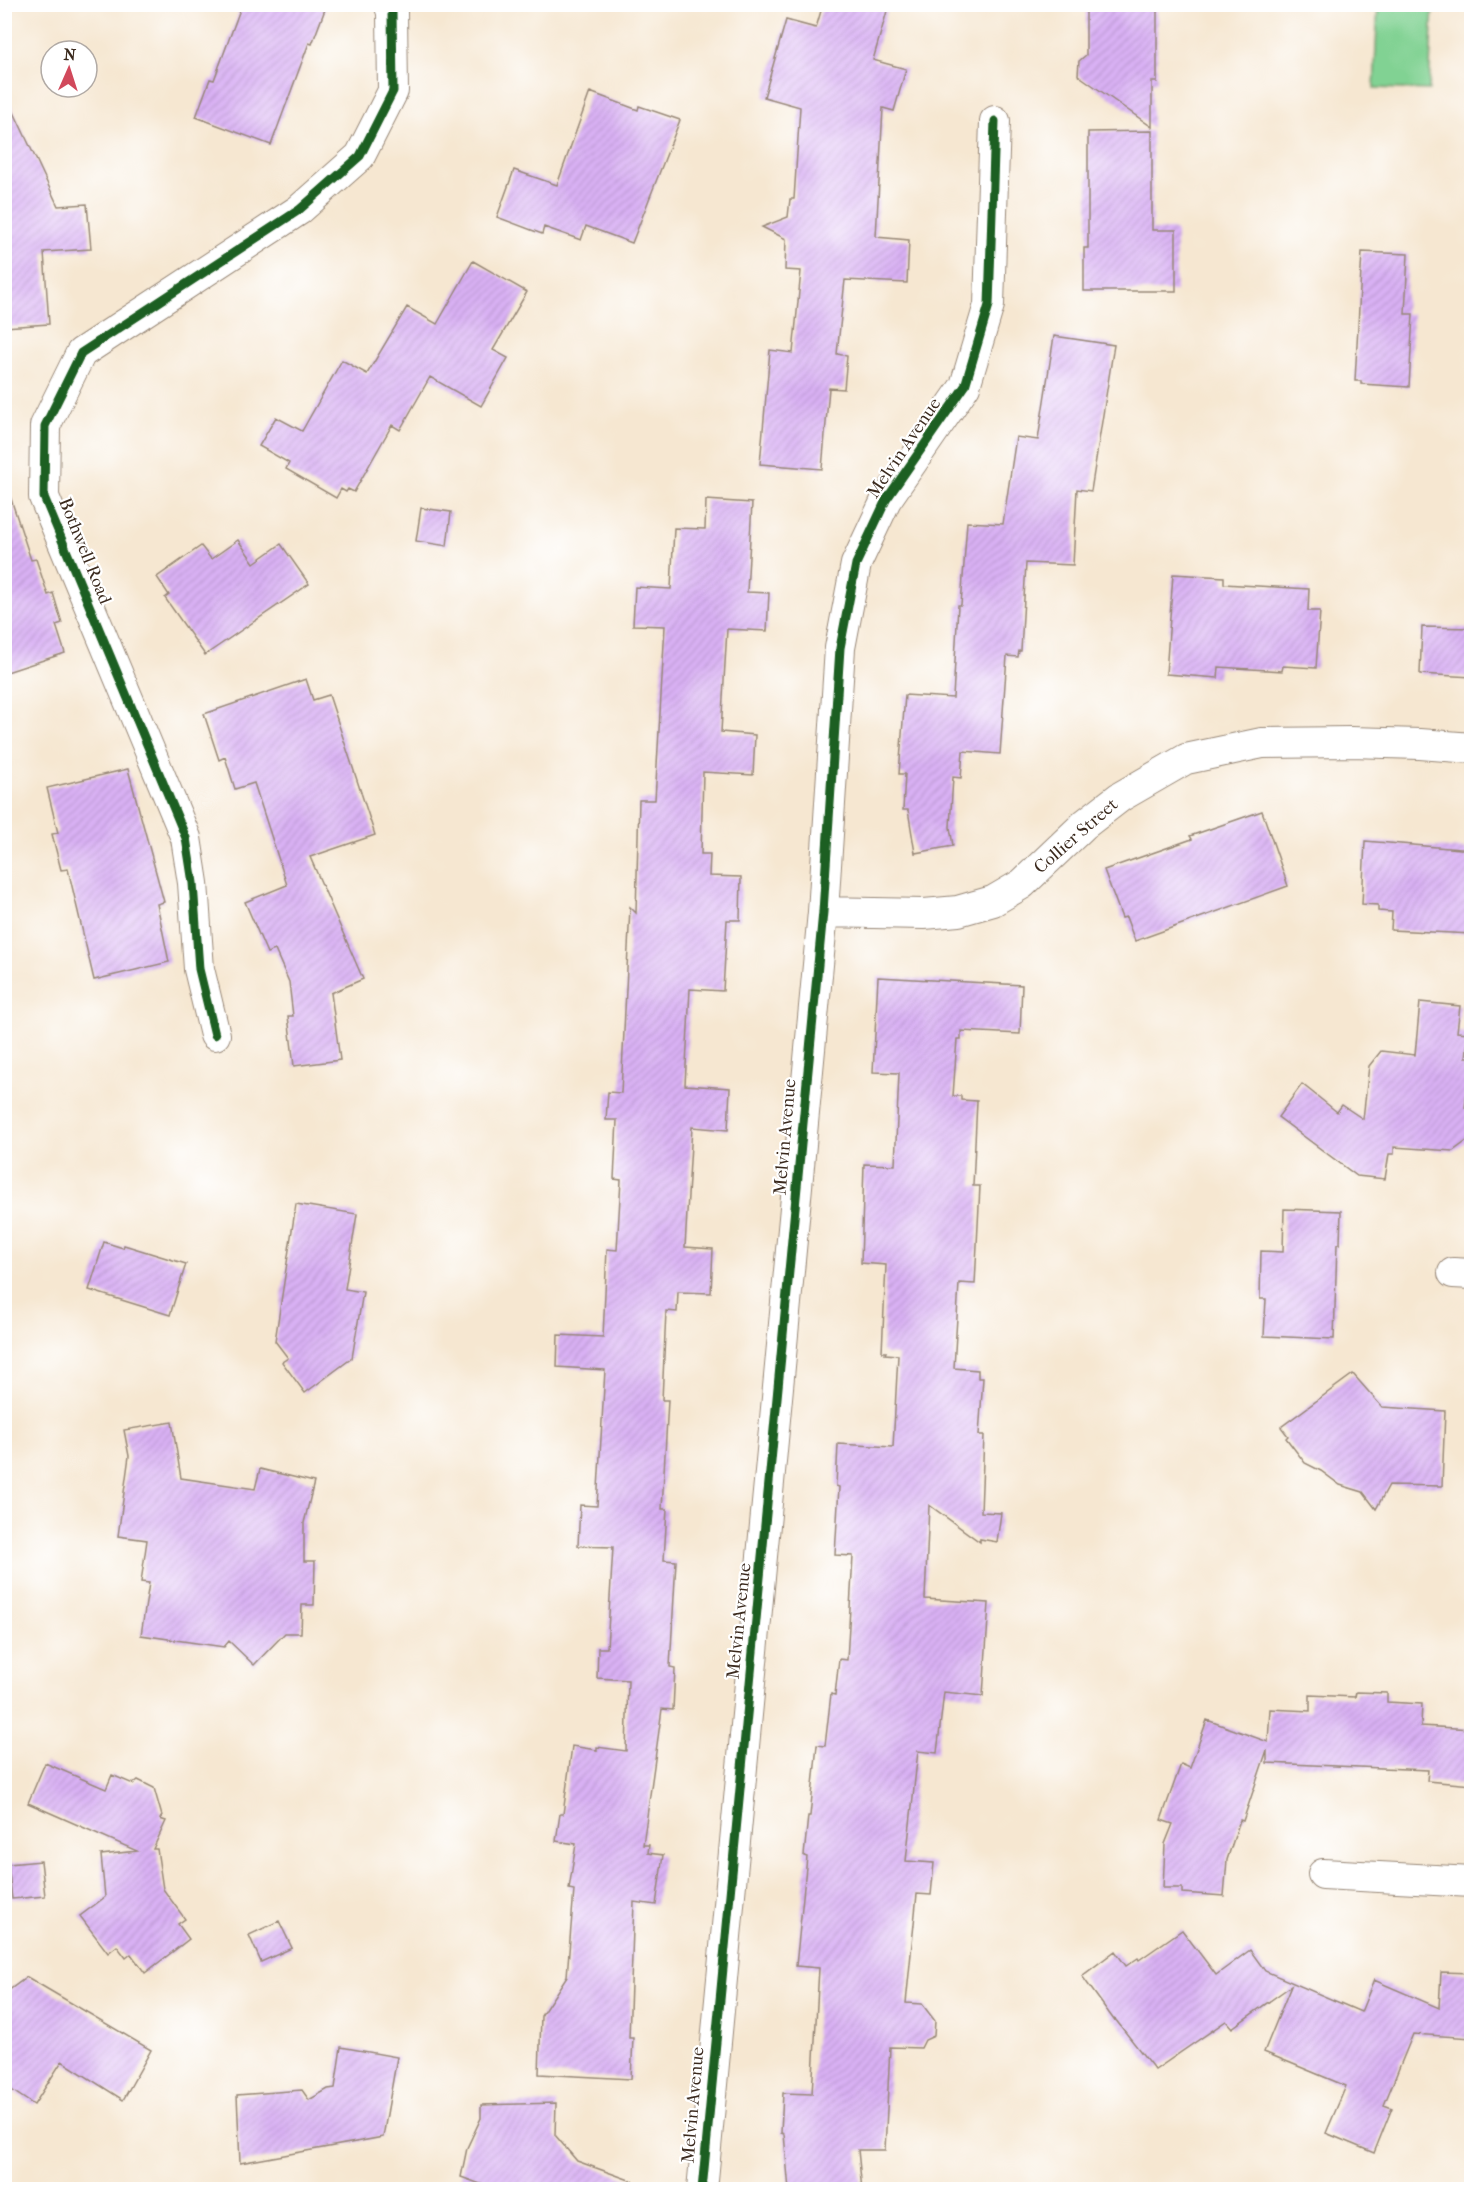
<svg xmlns="http://www.w3.org/2000/svg" width="1476" height="2194" font-family="'IM FELL French Canon',serif">
	<style>
		.grass { fill: #81d293; stroke: #5e7e58; stroke-width: 1.5 }
		.building { fill: url(#building-hatch) }
		.lines { fill: none; stroke-linecap: round; stroke-linejoin: round }
		.street-casing { stroke: #988878; stroke-width: 32 }
		.street { stroke: #fff; stroke-width: 30 }
		.cycleway-casing { stroke: #fff; stroke-width: 13 }
		.cycleway { stroke: #1b5e20; stroke-width: 9 }
		.labels { text-anchor: middle; dominant-baseline: central; stroke-width: 4.5; stroke-linejoin: round; paint-order: stroke }
		.street-label { font-size: 18px; fill: #3b2a1e; stroke: #fff }
	</style>
	<defs>
		<pattern id="building-hatch" width="6" height="6" patternUnits="userSpaceOnUse" patternTransform="scale(1.5)"><rect width="6" height="6" fill="#d9b1f4"/><path d="M-1 1l2-2M0 6l6-6M5 7l2-2" fill="none" stroke="#bb98d1"/></pattern>
	</defs>
	<rect width="100%" height="100%" fill="#fff"/>
	<filter id="ink" filterUnits="userSpaceOnUse"><feTurbulence type="fractalNoise" baseFrequency=".0167" numOctaves="2"/><feDisplacementMap in="SourceGraphic" scale="12" xChannelSelector="R" yChannelSelector="G"/><feConvolveMatrix kernelMatrix="1 2 1 2 8 2 1 2 1" color-interpolation-filters="sRGB"/></filter>
	<filter id="wash" filterUnits="userSpaceOnUse"><feTurbulence type="fractalNoise" baseFrequency=".008" numOctaves="4" result="noise"/><feDisplacementMap in="SourceGraphic" scale="24" xChannelSelector="R" yChannelSelector="G"/><feGaussianBlur stdDeviation="1.35" result="paint"/><feColorMatrix in="noise" values="0 0 0 0 0 0 0 0 0 0 0 0 0 0 0 0 0 1.4 0 .05"/><feComposite in="paint" operator="in"/></filter>
	<g filter="url(#wash)">
		<rect width="100%" height="100%" fill="#f6e7d1"/>
		<path class="grass" d="M 1378,5 L 1433,5 L 1429,90 L 1374,88 Z"/>
		<g id="blocks">
			<path class="building" d="M 242,4 L 327,4 L 312,44 L 309,43 L 271,145 L 196,117 L 210,79 L 214,80 Z
				M 823,4 L 889,4 L 873,60 L 906,69 L 894,111 L 883,108 L 876,237 L 909,240 L 907,283 L 845,280 L 837,354 L 847,356 L 844,389 L 829,388 L 822,469 L 760,464 L 770,350 L 793,353 L 801,271 L 785,270 L 786,239 L 762,227 L 788,217 L 790,199 L 794,199 L 800,107 L 764,97 L 786,20 L 816,28 Z
				M 1086,4 L 1157,4 L 1157,82 L 1152,82 L 1152,127 L 1078,75 L 1079,61 L 1086,55 Z
				M 4,91 L 58,206 L 87,204 L 91,249 L 44,252 L 49,324 L 4,327 Z
				M 590,92 L 638,110 L 639,106 L 680,120 L 632,243 L 586,226 L 581,240 L 544,227 L 542,234 L 497,217 L 514,170 L 557,185 Z
				M 1152,131 L 1152,230 L 1176,230 L 1176,291 L 1084,291 L 1084,248 L 1088,248 L 1088,132 Z
				M 1362,252 L 1408,254 L 1405,314 L 1413,314 L 1409,387 L 1361,384 L 1361,381 L 1355,381 Z
				M 473,261 L 527,292 L 493,350 L 508,358 L 481,406 L 430,377 L 400,430 L 392,425 L 354,492 L 348,489 L 346,492 L 341,489 L 336,498 L 286,469 L 289,463 L 259,446 L 276,417 L 302,431 L 342,360 L 367,374 L 407,307 L 437,324 Z
				M 1054,336 L 1114,345 L 1091,491 L 1077,489 L 1073,565 L 1026,563 L 1021,651 L 1019,651 L 1018,657 L 1007,656 L 1000,754 L 963,751 L 961,778 L 953,777 L 950,827 L 953,846 L 915,853 L 908,810 L 903,810 L 905,774 L 899,774 L 905,695 L 953,698 L 958,605 L 961,605 L 967,522 L 1003,524 L 1016,437 L 1038,440 Z
				M 10,496 L 31,560 L 36,559 L 48,595 L 53,593 L 62,623 L 56,625 L 65,653 L 4,673 L 4,497 Z
				M 706,500 L 752,503 L 747,592 L 769,593 L 767,631 L 727,629 L 721,732 L 755,735 L 753,775 L 703,772 L 701,854 L 710,854 L 709,876 L 741,877 L 740,920 L 727,920 L 723,991 L 690,989 L 685,1085 L 730,1088 L 728,1130 L 692,1127 L 685,1247 L 713,1249 L 711,1293 L 678,1292 L 677,1312 L 666,1311 L 662,1400 L 668,1400 L 662,1509 L 667,1509 L 664,1560 L 676,1561 L 670,1667 L 675,1668 L 673,1710 L 662,1709 L 643,1845 L 649,1845 L 648,1853 L 663,1855 L 656,1905 L 634,1902 L 629,2038 L 633,2038 L 631,2079 L 539,2074 L 541,2016 L 567,1976 L 574,1890 L 569,1889 L 576,1844 L 556,1841 L 560,1814 L 563,1814 L 572,1746 L 597,1750 L 597,1747 L 626,1751 L 628,1680 L 597,1678 L 598,1648 L 607,1648 L 613,1547 L 578,1546 L 580,1505 L 597,1506 L 605,1370 L 557,1367 L 558,1335 L 603,1337 L 607,1249 L 617,1250 L 621,1180 L 614,1179 L 617,1120 L 606,1120 L 608,1092 L 621,1093 L 630,907 L 636,913 L 639,800 L 655,800 L 665,626 L 633,625 L 635,587 L 671,589 L 674,528 L 705,529 Z
				M 421,508 L 451,512 L 447,546 L 416,541 Z
				M 238,540 L 254,563 L 281,544 L 309,584 L 205,655 L 165,598 L 169,595 L 157,577 L 201,546 L 211,559 Z
				M 1173,574 L 1224,577 L 1224,584 L 1309,589 L 1308,611 L 1320,611 L 1316,668 L 1283,666 L 1282,671 L 1219,667 L 1218,678 L 1166,674 Z
				M 1422,627 L 1472,628 L 1472,677 L 1420,674 Z
				M 306,679 L 313,700 L 329,695 L 375,835 L 310,857 L 363,979 L 331,993 L 340,1060 L 294,1066 L 288,1016 L 293,1016 L 289,982 L 275,950 L 267,953 L 245,902 L 287,885 L 254,783 L 235,789 L 225,757 L 219,760 L 204,714 Z
				M 128,769 L 164,902 L 157,904 L 169,962 L 94,980 L 68,869 L 61,870 L 52,834 L 58,833 L 47,788 Z
				M 1262,811 L 1288,886 L 1135,941 L 1126,917 L 1122,918 L 1104,870 L 1192,839 L 1190,836 Z
				M 1365,841 L 1472,850 L 1472,934 L 1391,930 L 1392,912 L 1378,911 L 1378,905 L 1362,904 Z
				M 878,977 L 1022,985 L 1020,1034 L 961,1031 L 961,1039 L 957,1039 L 953,1096 L 961,1096 L 961,1100 L 977,1101 L 973,1186 L 980,1186 L 975,1284 L 959,1283 L 954,1368 L 978,1370 L 978,1378 L 983,1378 L 979,1435 L 984,1435 L 981,1512 L 1001,1513 L 997,1542 L 980,1539 L 980,1542 L 929,1505 L 925,1599 L 989,1603 L 983,1696 L 944,1692 L 937,1753 L 918,1751 L 906,1861 L 934,1863 L 931,1895 L 917,1894 L 906,2003 L 922,2004 L 935,2021 L 934,2036 L 925,2040 L 921,2048 L 890,2047 L 885,2150 L 858,2150 L 862,2190 L 789,2190 L 784,2134 L 781,2133 L 783,2093 L 812,2094 L 819,1968 L 796,1966 L 807,1857 L 804,1856 L 808,1816 L 810,1816 L 817,1745 L 825,1746 L 831,1694 L 835,1695 L 839,1659 L 847,1660 L 853,1556 L 835,1555 L 839,1487 L 836,1486 L 838,1444 L 893,1447 L 898,1355 L 885,1354 L 886,1352 L 882,1352 L 886,1265 L 861,1263 L 864,1164 L 895,1165 L 899,1073 L 873,1072 Z
				M 1420,1002 L 1460,1006 L 1457,1032 L 1469,1033 L 1466,1057 L 1471,1057 L 1465,1108 L 1472,1109 L 1472,1137 L 1453,1151 L 1394,1147 L 1394,1154 L 1389,1154 L 1385,1179 L 1357,1176 L 1278,1117 L 1302,1084 L 1337,1112 L 1342,1105 L 1363,1119 L 1369,1066 L 1381,1051 L 1415,1055 Z
				M 296,1204 L 357,1214 L 345,1289 L 363,1292 L 352,1358 L 305,1393 L 282,1362 L 288,1358 L 275,1341 Z
				M 1284,1209 L 1341,1211 L 1340,1244 L 1337,1244 L 1334,1339 L 1264,1336 L 1266,1299 L 1260,1299 L 1261,1251 L 1283,1252 Z
				M 104,1242 L 123,1248 L 124,1245 L 186,1264 L 170,1315 L 89,1290 Z
				M 1353,1374 L 1382,1407 L 1445,1411 L 1442,1486 L 1389,1485 L 1376,1509 L 1363,1492 L 1340,1485 L 1321,1471 L 1305,1463 L 1286,1438 L 1288,1436 L 1281,1427 Z
				M 172,1422 L 181,1478 L 255,1489 L 260,1469 L 314,1482 L 304,1523 L 304,1561 L 315,1561 L 314,1605 L 302,1605 L 301,1633 L 285,1633 L 254,1665 L 229,1641 L 224,1647 L 141,1635 L 149,1583 L 141,1582 L 147,1540 L 118,1536 L 129,1456 L 124,1430 Z
				M 1356,1692 L 1387,1693 L 1387,1702 L 1422,1704 L 1421,1726 L 1472,1729 L 1472,1785 L 1427,1781 L 1428,1770 L 1267,1763 L 1267,1750 L 1243,1821 L 1240,1820 L 1227,1860 L 1224,1896 L 1182,1893 L 1182,1888 L 1163,1888 L 1165,1844 L 1173,1824 L 1161,1820 L 1181,1764 L 1190,1768 L 1207,1720 L 1268,1742 L 1270,1709 L 1310,1711 L 1310,1695 L 1355,1697 Z
				M 45,1763 L 106,1789 L 112,1775 L 133,1784 L 138,1780 L 154,1788 L 162,1816 L 160,1819 L 166,1821 L 153,1849 L 157,1849 L 163,1889 L 185,1919 L 178,1924 L 189,1939 L 145,1973 L 131,1954 L 126,1958 L 117,1946 L 108,1953 L 80,1916 L 105,1897 L 101,1855 L 137,1851 L 28,1803 Z
				M 41,1861 L 45,1896 L 12,1899 L 8,1864 Z
				M 279,1921 L 292,1948 L 261,1962 L 249,1935 Z
				M 1182,1930 L 1216,1975 L 1250,1950 L 1265,1971 L 1361,2012 L 1374,1980 L 1439,2008 L 1441,1972 L 1472,1973 L 1472,2038 L 1413,2034 L 1384,2105 L 1392,2108 L 1374,2153 L 1326,2133 L 1346,2086 L 1264,2052 L 1291,1986 L 1232,2028 L 1226,2021 L 1155,2070 L 1115,2019 L 1114,2020 L 1082,1976 L 1115,1951 L 1126,1966 L 1138,1958 L 1139,1960 Z
				M 27,1977 L 151,2050 L 123,2100 L 62,2061 L 34,2105 L 4,2085 L 4,1994 Z
				M 341,2047 L 397,2057 L 383,2137 L 240,2163 L 237,2095 L 302,2090 L 309,2100 L 328,2089 L 335,2088 Z
				M 556,2103 L 555,2135 L 577,2161 L 646,2186 L 645,2190 L 497,2190 L 461,2177 L 467,2148 L 481,2118 L 481,2105 Z"/>
		</g>
	</g>
	<g filter="url(#ink)">
		<use href="#blocks" fill-opacity="0" stroke="#988878" stroke-width="1.5"/>
		<g class="lines">
			<g class="street-casing">
				<path id="street" d="M 823,912 L 924,914 L 958,911 L 993,901 L 1022,884 L 1085,824 L 1120,797 L 1186,759 L 1262,743 L 1351,742 L 1420,744 L 1472,748
					M 215,1035 L 199,969 L 193,883 L 186,838 L 44,497 L 45,426 L 81,353 L 299,210 L 360,156 L 393,91 L 392,12 L 389,4
					M 1453,1273 L 1472,1274
					M 1323,1874 L 1472,1882
					M 702,2190 L 823,912 L 840,648 L 856,564 L 886,500 L 965,386 L 989,305 L 995,121"/>
			</g>
			<use href="#street" class="street"/>
			<g class="cycleway-casing">
				<path id="cycleway" d="M 215,1035 L 199,969 L 193,883 L 186,838 L 44,497 L 45,426 L 81,353 L 299,210 L 360,156 L 393,91 L 392,12 L 389,4
					M 702,2190 L 823,912 L 840,648 L 856,564 L 886,500 L 965,386 L 989,305 L 995,121"/>
			</g>
			<use href="#cycleway" class="cycleway"/>
		</g>
	</g>
	<g class="labels">
		<g class="street-label">
			<text transform="translate(904 448) rotate(-56)">Melvin Avenue</text>
			<text transform="translate(85 551) rotate(68)">Bothwell Road</text>
			<text transform="translate(1076 836) rotate(-41)">Collier Street</text>
			<text transform="translate(785 1137) rotate(-85)">Melvin Avenue</text>
			<text transform="translate(739 1621) rotate(-84)">Melvin Avenue</text>
			<text transform="translate(693 2105) rotate(-85)">Melvin Avenue</text>
		</g>
	</g>
	<rect width="1476" height="2194" fill="none" stroke="#fff" stroke-width="24"/>
	<g transform="translate(69 69) rotate(3)"><circle r="28" fill="#ffffff" stroke="#b1aaa5" stroke-width="1.5"/>
	<path d="M0-4.5L10 22L0 15L-10 22Z" fill="#d1495b"/>
	<text y="-9" font-size="16" font-weight="bold" text-anchor="middle" fill="#3b2a1e">N</text>
	</g>
</svg>
